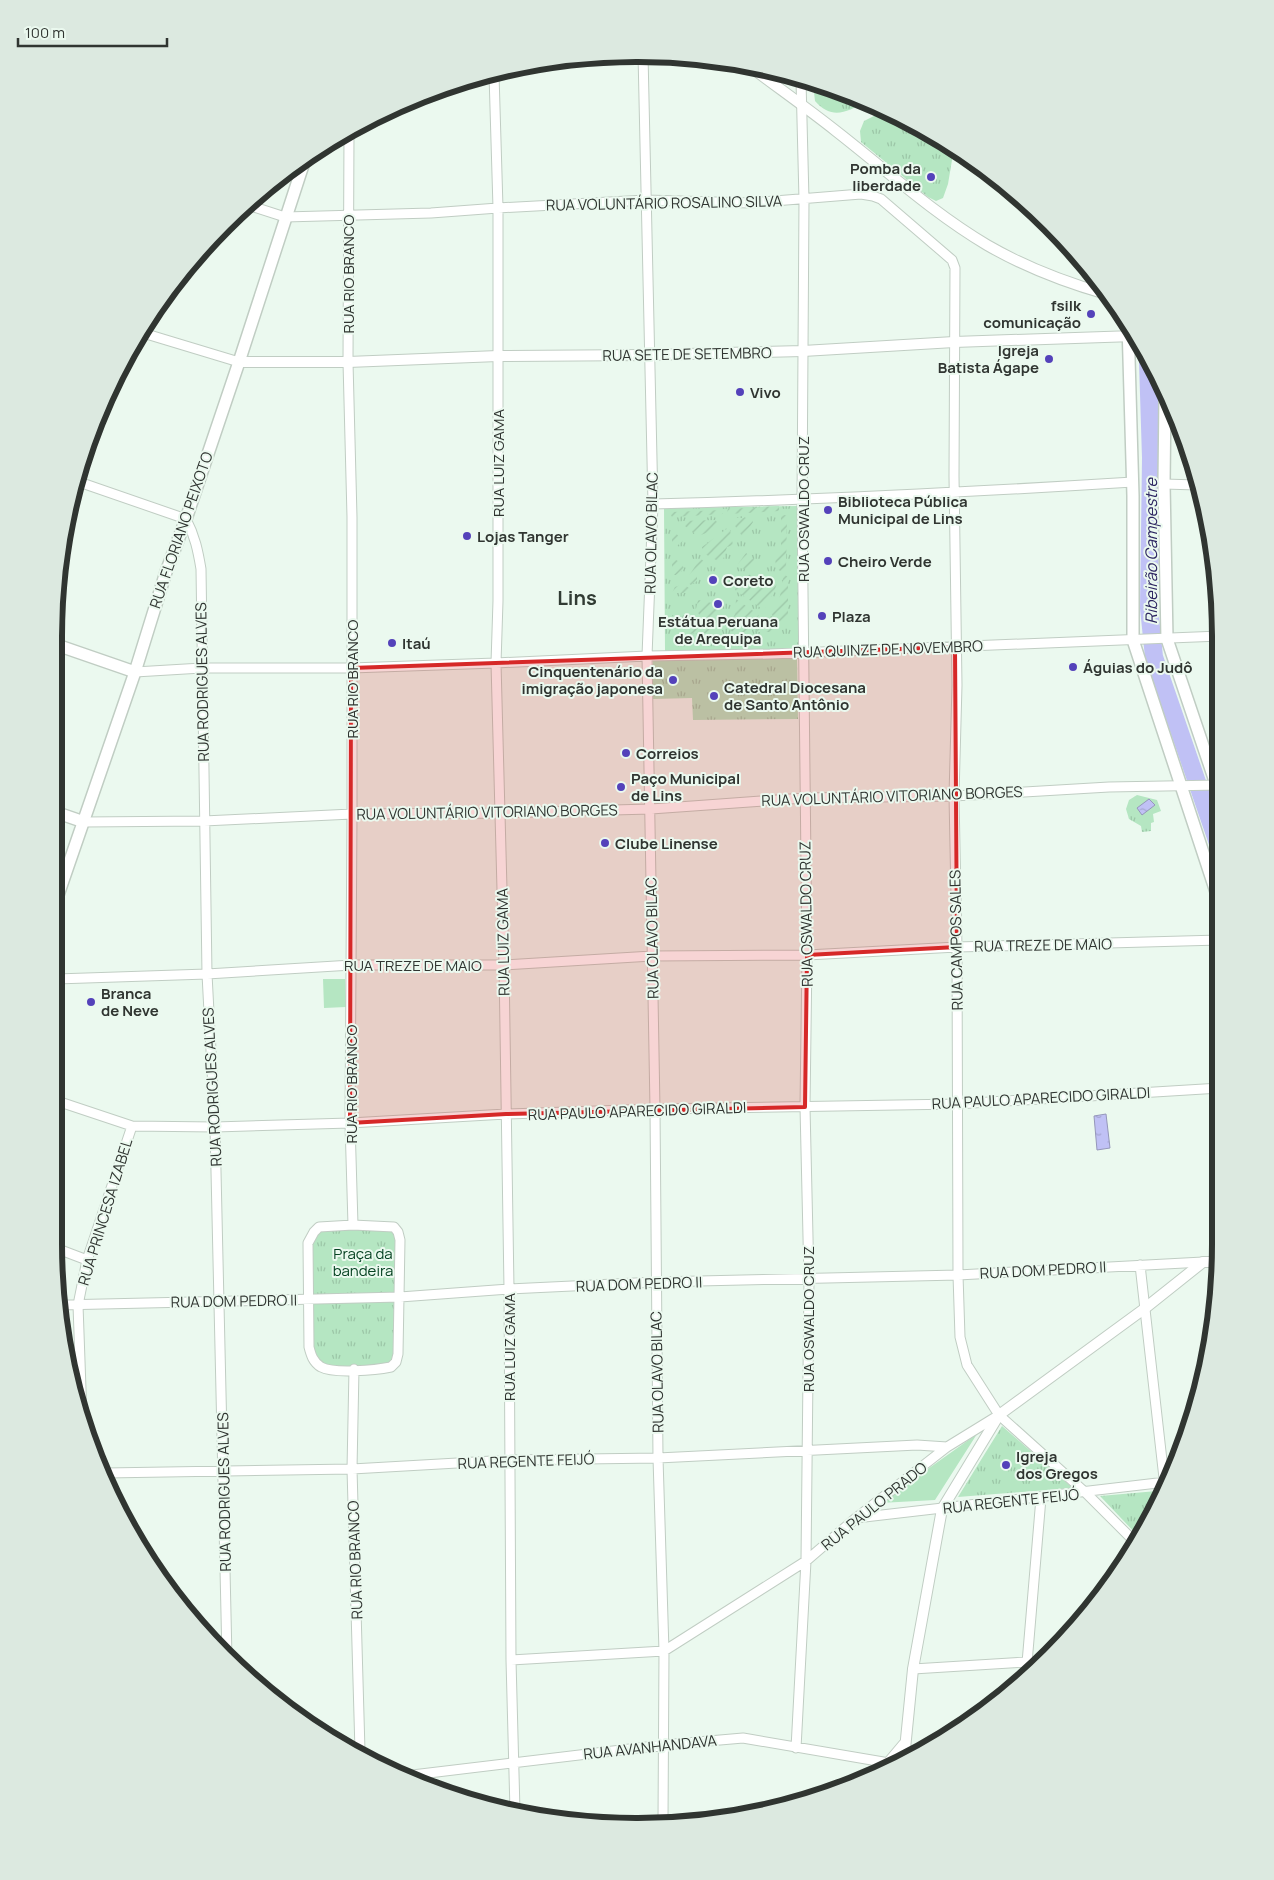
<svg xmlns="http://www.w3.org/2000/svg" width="1274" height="1880" font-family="Manrope,sans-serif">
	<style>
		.grass { fill: #b5e6c2 }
		.park { fill: url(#park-tufts) }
		.garden { fill: url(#garden-furrows) }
		.water { fill: url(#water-ripples); stroke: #9597ba }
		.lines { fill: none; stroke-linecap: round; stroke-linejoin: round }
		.river { stroke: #c0c1f5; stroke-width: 18 }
		.minor-casing { stroke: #c0cdc3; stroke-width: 11 }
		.tertiary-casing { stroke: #c0cdc3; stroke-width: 12 }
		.secondary-casing { stroke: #c0cdc3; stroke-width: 14 }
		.minor { stroke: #fff; stroke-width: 9 }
		.tertiary { stroke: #fff; stroke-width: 10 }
		.secondary { stroke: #fff; stroke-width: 11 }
		.marked { fill: #d62828; fill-opacity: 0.2; stroke: #d62828; stroke-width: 4; stroke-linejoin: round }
		.poi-dot { fill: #5442ba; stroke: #ebf9ef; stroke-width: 2 }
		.labels { text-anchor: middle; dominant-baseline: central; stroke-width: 4; stroke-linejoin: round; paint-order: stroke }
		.poi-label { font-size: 15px; font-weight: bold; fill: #303531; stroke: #ebf9ef; text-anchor: start }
		.street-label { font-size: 15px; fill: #303531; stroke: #ebf9ef }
		.park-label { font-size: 15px; fill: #064322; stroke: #ebf9ef }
		.water-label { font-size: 16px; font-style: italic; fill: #2c2561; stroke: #ebf9ef }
		.district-label { font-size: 20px; font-weight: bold; fill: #313c34; stroke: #ebf9ef }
		.rim { fill: none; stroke: #303531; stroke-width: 6 }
	</style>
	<defs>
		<pattern id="park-tufts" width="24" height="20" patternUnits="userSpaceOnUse" patternTransform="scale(1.25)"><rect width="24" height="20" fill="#b5e6c2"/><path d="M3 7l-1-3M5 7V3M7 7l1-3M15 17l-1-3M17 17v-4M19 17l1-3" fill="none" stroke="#9cc6a7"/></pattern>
		<pattern id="garden-furrows" width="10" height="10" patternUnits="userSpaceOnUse" patternTransform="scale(1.25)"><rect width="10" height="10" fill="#b5e6c2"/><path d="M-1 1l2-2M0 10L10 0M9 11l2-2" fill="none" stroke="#9cc6a7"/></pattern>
		<pattern id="water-ripples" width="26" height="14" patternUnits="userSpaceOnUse" patternTransform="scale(1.25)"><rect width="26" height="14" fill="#c0c1f5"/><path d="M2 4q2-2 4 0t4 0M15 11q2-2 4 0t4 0" fill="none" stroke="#a5a6d2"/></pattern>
	</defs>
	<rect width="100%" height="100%" fill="#ebf9ef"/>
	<path class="grass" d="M 323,979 L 345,979 L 346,1007 L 324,1008 Z
		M 977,1434 L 935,1500 L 880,1503 Z"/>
	<path class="park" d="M 813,84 L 860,98 L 866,101 C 846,113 832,120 815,101 Z
		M 884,111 L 954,148 L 948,184 L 943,198 L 936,201 L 928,197 L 861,142 L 860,131 L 864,121 Z
		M 799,506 L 801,649 L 665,651 L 664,508 Z
		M 653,657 L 797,658 L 798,719 L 693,720 L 692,698 L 653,699 Z
		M 1137,795 L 1157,800 L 1161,811 L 1153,814 L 1154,822 L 1151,823 L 1151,831 L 1142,832 L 1141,826 L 1129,819 L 1126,809 L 1129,800 Z
		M 382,1226 L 398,1232 L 398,1296 L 310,1298 L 309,1249 L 319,1228 Z
		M 398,1299 L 397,1353 L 390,1366 L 327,1367 L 312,1356 L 310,1301 Z
		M 1002,1426 L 1073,1488 L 958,1497 Z
		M 1157,1491 L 1158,1504 L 1139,1537 L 1100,1496 Z"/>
	<path class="garden" d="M 779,506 L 779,511 L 728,514 L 727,512 L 728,509 Z
		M 723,510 L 723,514 L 672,517 L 671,515 L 672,512 Z
		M 785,515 L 787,516 L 786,570 L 785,572 L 780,571 L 776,567 L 775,557 L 781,549 L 781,516 Z
		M 734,518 L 752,518 L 753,522 L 745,535 L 742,536 L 733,523 Z
		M 715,520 L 719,524 L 717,529 L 698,536 L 681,523 L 682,521 Z
		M 728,528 L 730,530 L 733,545 L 727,547 L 723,560 L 718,561 L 703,553 L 702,547 Z
		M 672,529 L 683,541 L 673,549 L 672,548 Z
		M 746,553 L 757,562 C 753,567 746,570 740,568 L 738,564 Z
		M 673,558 L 681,563 L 684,568 C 681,572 677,577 672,574 L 672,559 Z
		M 701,559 L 705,562 L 706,567 L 697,573 L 697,581 L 691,585 L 688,583 L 687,579 L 699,560 Z
		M 744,573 L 767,580 L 776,578 L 778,580 L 774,592 L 765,608 L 761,608 L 735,590 L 734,580 L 738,576 Z
		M 785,575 L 788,577 L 788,622 L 785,624 C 779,623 772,618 771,612 L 780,596 L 783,578 Z
		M 683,584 L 689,588 L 691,593 L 672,593 L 675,587 Z
		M 736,599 L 759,615 L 747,633 L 734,633 L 730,630 L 732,620 L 735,614 Z
		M 698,600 L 717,604 L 718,609 L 715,615 L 718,625 L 709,633 L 683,634 L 684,630 L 700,616 L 696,609 Z
		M 672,615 L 685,615 L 686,618 L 672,627 Z
		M 765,620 L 778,630 L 776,632 L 755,632 Z"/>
	<path class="water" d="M 1149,799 L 1155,805 L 1142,815 L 1137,808 Z
		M 1106,1114 L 1110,1148 L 1097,1150 L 1094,1116 Z"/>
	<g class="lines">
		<path class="river" d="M 1148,362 L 1151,458 L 1149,608 L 1154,657 L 1220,849"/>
		<g class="minor-casing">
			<path id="minor" d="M 643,54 L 653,504 L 647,656 L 655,1109 L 658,1458 L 664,1651 L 663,1821
				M 494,74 L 498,208 L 498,601 L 496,663 L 504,965 L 509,1289 L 511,1660 L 515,1811
				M 349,133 L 348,362 L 352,517 L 352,814 L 350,1123 L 353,1225
				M 248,205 L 285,217 L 431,213 L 498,208 L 646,200 L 750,203 L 861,194 L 873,196 L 881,199 L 952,260 L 955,268 L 954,476 L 957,685 L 954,796 L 957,947 L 958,1275 L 960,1337 L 967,1365 L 999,1415 L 1086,1493 L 1136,1543
				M 143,333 L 239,362
				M 79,482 L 186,519 C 195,536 198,551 201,569 L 207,974 L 215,1127 L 227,1658
				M 1164,484 L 1197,485
				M 653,504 C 814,500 972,492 1133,482
				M 135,672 L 202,668 L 351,668 L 496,663 L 647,656 L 770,654 L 1220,636
				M 84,822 L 204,821 L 352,814 L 500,813 L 651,809 L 804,798 L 954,796 L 1109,787 L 1220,785
				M 56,979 L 207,974 L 352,965 L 504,965 L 652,956 L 807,955 L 957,947 L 1220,940
				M 57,1101 L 132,1126 L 215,1127 L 350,1123 L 506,1114 L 655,1109 L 957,1104 L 1220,1088
				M 353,1225 L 394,1227 L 398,1232 L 400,1240 L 398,1354 L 396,1362 L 391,1367 C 376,1370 334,1374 321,1367 C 313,1362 311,1355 309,1347 L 308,1243 L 314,1232 L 319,1227 Z
				M 58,1249 L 87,1260
				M 1140,1265 L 1165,1487
				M 59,1305 L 400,1297 L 509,1289 L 656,1282 L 958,1275 L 1203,1262
				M 354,1369 L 352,1469 L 360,1751
				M 82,1417 L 78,1305 L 87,1260 L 132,1126
				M 106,1473 L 352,1469 L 510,1460 L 658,1458 L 917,1445 L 947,1447
				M 856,1518 L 1166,1482
				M 511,1660 L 664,1651 L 806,1561 L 856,1518 L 947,1447 L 999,1415
				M 1027,1663 L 1041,1498
				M 913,1669 L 1042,1661
				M 796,1748 L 806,1561 L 809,1280 L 805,1107 L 807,955 L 802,501 L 804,200 L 801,80
				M 404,1776 L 663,1745 L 743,1738 L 895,1764"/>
		</g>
		<g class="tertiary-casing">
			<path id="tertiary" d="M 748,65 C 777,87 807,108 836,131 C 886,170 933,213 987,245 C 1025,267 1064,282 1106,294
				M 239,362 L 348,362 L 498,356 L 649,355 L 803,351 L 954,342 L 1134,336
				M 904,1759 L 913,1669 L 942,1509 L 999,1415 L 1144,1309 L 1203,1262 L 1218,1262
				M 888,1767 L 888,1763 L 904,1744"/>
		</g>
		<g class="secondary-casing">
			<path id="secondary" d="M 1128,324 L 1133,496 L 1133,640 L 1220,904
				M 1165,394 L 1164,484 L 1167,639 L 1220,796
				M 54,644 L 135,672
				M 55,812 L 84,822
				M 56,901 L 135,672 L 166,572 L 186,519 L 239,362 L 305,159"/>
		</g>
		<use href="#minor" class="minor"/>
		<use href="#tertiary" class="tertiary"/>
		<use href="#secondary" class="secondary"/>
	</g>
	<path class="marked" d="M 955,647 L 957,947 L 807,955 L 805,1107 L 506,1114 L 350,1123 L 351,668 Z"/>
	<g class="poi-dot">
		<circle cx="931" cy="177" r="5"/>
		<circle cx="1091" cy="314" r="5"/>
		<circle cx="1049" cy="359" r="5"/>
		<circle cx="740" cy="392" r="5"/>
		<circle cx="828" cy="510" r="5"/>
		<circle cx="467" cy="536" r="5"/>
		<circle cx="828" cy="561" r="5"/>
		<circle cx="713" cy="580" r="5"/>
		<circle cx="718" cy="604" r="5"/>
		<circle cx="822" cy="616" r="5"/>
		<circle cx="392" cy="643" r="5"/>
		<circle cx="1073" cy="667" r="5"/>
		<circle cx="673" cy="680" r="5"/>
		<circle cx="714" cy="696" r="5"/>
		<circle cx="626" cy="753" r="5"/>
		<circle cx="621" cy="787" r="5"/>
		<circle cx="605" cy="843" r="5"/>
		<circle cx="91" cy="1002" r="5"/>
		<circle cx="1006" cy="1465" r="5"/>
	</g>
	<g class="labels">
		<g class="poi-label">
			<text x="921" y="168" text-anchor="end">Pomba da<tspan x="921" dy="17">liberdade</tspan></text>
			<text x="1081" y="305" text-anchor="end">fsilk<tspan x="1081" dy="17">comunicação</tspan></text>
			<text x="1039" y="350" text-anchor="end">Igreja<tspan x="1039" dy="17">Batista Ágape</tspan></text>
			<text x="750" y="392">Vivo</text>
			<text x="838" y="501">Biblioteca Pública<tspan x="838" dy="17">Municipal de Lins</tspan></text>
			<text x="477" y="536">Lojas Tanger</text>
			<text x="838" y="561">Cheiro Verde</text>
			<text x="723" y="580">Coreto</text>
			<text x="832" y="616">Plaza</text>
			<text x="718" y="621" text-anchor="middle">Estátua Peruana<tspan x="718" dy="17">de Arequipa</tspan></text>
			<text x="402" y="643">Itaú</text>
			<text x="1083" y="667">Águias do Judô</text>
			<text x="663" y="671" text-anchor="end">Cinquentenário da<tspan x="663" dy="17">imigração japonesa</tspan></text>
			<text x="724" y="687">Catedral Diocesana<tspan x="724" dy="17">de Santo Antônio</tspan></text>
			<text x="636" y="753">Correios</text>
			<text x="631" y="778">Paço Municipal<tspan x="631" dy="17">de Lins</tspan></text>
			<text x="615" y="843">Clube Linense</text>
			<text x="101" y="993">Branca<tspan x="101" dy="17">de Neve</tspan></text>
			<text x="1016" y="1456">Igreja<tspan x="1016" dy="17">dos Gregos</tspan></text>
		</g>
		<g class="street-label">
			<text transform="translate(664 203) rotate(-1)">RUA VOLUNTÁRIO ROSALINO SILVA</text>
			<text transform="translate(348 274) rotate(-90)">RUA RIO BRANCO</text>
			<text transform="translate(687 354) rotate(-1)">RUA SETE DE SETEMBRO</text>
			<text transform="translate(498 463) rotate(-90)">RUA LUIZ GAMA</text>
			<text transform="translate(803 509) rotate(-90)">RUA OSWALDO CRUZ</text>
			<text transform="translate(181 530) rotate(-71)">RUA FLORIANO PEIXOTO</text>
			<text transform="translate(651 533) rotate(-89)">RUA OLAVO BILAC</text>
			<text transform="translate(888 649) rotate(-2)">RUA QUINZE DE NOVEMBRO</text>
			<text transform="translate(352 679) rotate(-90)">RUA RIO BRANCO</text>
			<text transform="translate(202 682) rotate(-91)">RUA RODRIGUES ALVES</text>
			<text transform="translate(892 796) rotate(-2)">RUA VOLUNTÁRIO VITORIANO BORGES</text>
			<text transform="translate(487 812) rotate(-1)">RUA VOLUNTÁRIO VITORIANO BORGES</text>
			<text transform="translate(806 914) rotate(-91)">RUA OSWALDO CRUZ</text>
			<text transform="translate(652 938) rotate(-91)">RUA OLAVO BILAC</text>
			<text transform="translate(956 940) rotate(-91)">RUA CAMPOS SALES</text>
			<text transform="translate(503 942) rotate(-91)">RUA LUIZ GAMA</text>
			<text transform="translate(1043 945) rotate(-1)">RUA TREZE DE MAIO</text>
			<text x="413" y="965">RUA TREZE DE MAIO</text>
			<text transform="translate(351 1084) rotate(-90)">RUA RIO BRANCO</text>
			<text transform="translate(212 1087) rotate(-93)">RUA RODRIGUES ALVES</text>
			<text transform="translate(1041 1098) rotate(-3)">RUA PAULO APARECIDO GIRALDI</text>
			<text transform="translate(637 1111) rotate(-2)">RUA PAULO APARECIDO GIRALDI</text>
			<text transform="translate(105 1212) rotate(-73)">RUA PRINCESA IZABEL</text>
			<text transform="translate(1043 1270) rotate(-3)">RUA DOM PEDRO II</text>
			<text transform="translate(639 1284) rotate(-2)">RUA DOM PEDRO II</text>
			<text transform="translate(234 1301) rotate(-1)">RUA DOM PEDRO II</text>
			<text transform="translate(808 1319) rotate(-90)">RUA OSWALDO CRUZ</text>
			<text transform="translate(509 1347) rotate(-90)">RUA LUIZ GAMA</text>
			<text transform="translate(657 1372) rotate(-91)">RUA OLAVO BILAC</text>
			<text transform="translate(526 1461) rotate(-2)">RUA REGENTE FEIJÓ</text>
			<text transform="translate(224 1492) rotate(-91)">RUA RODRIGUES ALVES</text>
			<text transform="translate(1011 1501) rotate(-6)">RUA REGENTE FEIJÓ</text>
			<text transform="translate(874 1506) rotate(-39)">RUA PAULO PRADO</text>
			<text transform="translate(355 1560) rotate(-92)">RUA RIO BRANCO</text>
			<text transform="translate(650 1747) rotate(-6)">RUA AVANHANDAVA</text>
		</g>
		<g class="park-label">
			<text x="363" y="1253">Praça da<tspan x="363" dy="17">bandeira</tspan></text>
		</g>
		<g class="water-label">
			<text transform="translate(1151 551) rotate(-90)">Ribeirão Campestre</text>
		</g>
		<g class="district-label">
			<text x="577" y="597">Lins</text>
		</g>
	</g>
	<path d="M0 0H1274V1880H0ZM636 62H638A574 574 0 0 1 1212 636V1244A574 574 0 0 1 638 1818H636A574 574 0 0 1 62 1244V636A574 574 0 0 1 636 62Z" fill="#dce9e0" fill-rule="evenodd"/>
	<path class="rim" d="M636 62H638A574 574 0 0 1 1212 636V1244A574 574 0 0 1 638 1818H636A574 574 0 0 1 62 1244V636A574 574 0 0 1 636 62Z"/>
	<path d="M18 38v8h149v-8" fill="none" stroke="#303531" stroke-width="2.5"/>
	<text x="25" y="38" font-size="15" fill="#303531" stroke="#ebf9ef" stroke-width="4" paint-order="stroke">100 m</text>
</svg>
